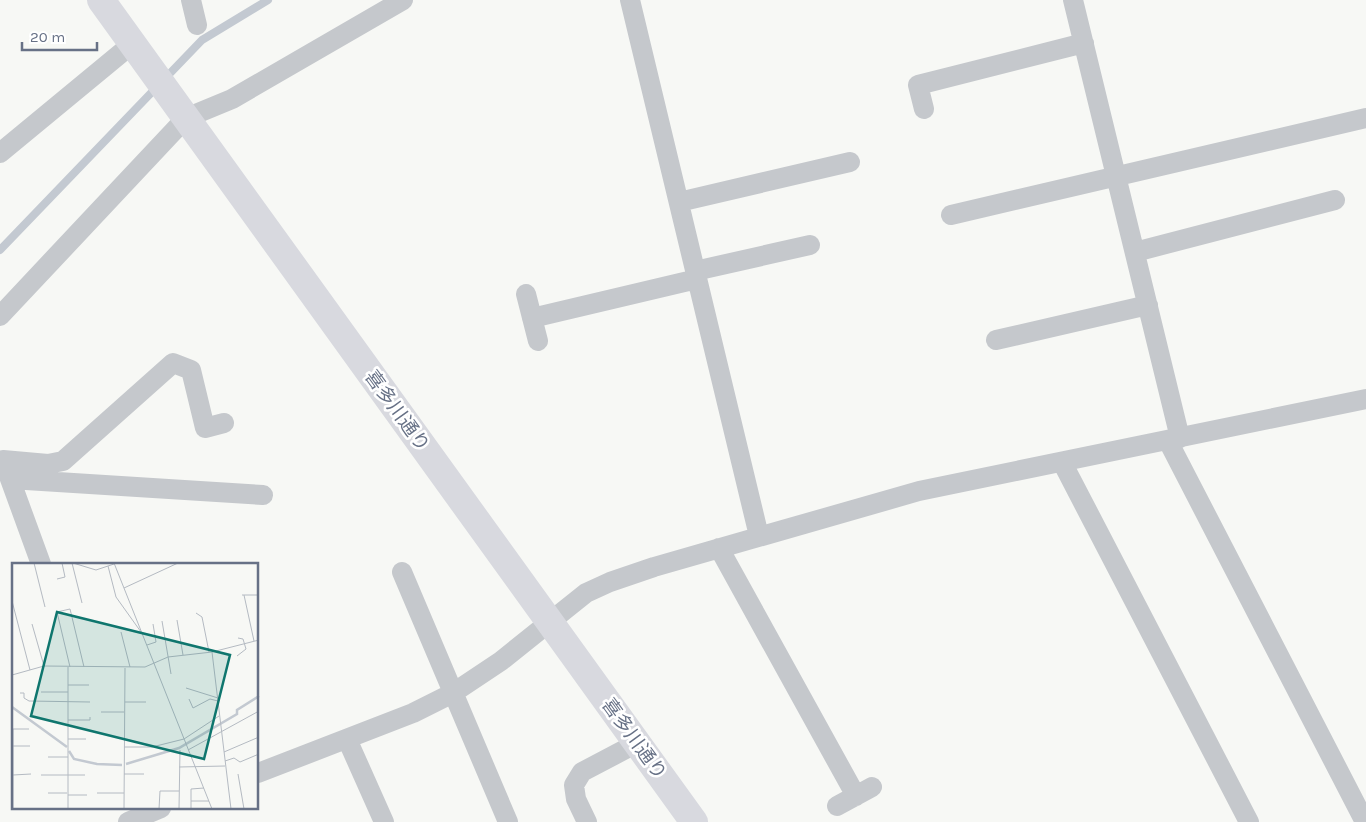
<svg xmlns="http://www.w3.org/2000/svg" width="1366" height="822" font-family="Karla,'Noto Sans JP',sans-serif">
	<style>
		.lines { fill: none; stroke-linecap: round; stroke-linejoin: round }
		.stream { stroke: #c3c9d1; stroke-width: 8 }
		.street { stroke: #c5c8cc; stroke-width: 20 }
		.secondary { stroke: #d8d9df; stroke-width: 28 }
		.labels { text-anchor: middle; dominant-baseline: central; stroke-width: 5; stroke-linejoin: round; paint-order: stroke }
		.street-label { font-size: 19px; fill: #677186; stroke: #fff }
		.inset-river { fill: none; stroke: #c3c9d1; stroke-width: 2.5 }
		.inset-road { fill: none; stroke: #b4bac2; stroke-width: 1 }
		.view { fill: #0f766e; fill-opacity: 0.15; stroke: #0f766e; stroke-width: 2.5 }
		.inset-edge { fill: none; stroke: #677186; stroke-width: 2.5 }
	</style>
	<rect width="100%" height="100%" fill="#f7f8f5"/>
	<g class="lines">
		<path class="stream" d="M 0,250 L 202,40 L 268,0"/>
		<path class="street" d="M 191,0 L 197,25
			M 630,0 L 759,536
			M 1073,0 L 1180,438
			M 924,109 L 918,85 L 1084,43
			M 0,153 L 132,44
			M 679,202 L 850,162
			M 951,215 L 1366,118
			M 1135,252 L 1335,200
			M 695,271 L 810,245
			M 526,294 L 538,341
			M 0,316 L 186,118 L 232,99 L 403,0
			M 532,318 L 697,279
			M 996,340 L 1148,305
			M 1168,441 L 1365,822
			M 3,460 L 48,464 L 63,461 L 173,363 L 191,370 L 205,428 L 224,423
			M 1062,462 L 1249,822
			M 6,468 L 41,564
			M 10,479 L 263,495
			M 719,548 L 856,796
			M 402,572 L 508,822
			M 347,739 L 384,822
			M 258,773 L 413,713 L 453,693 L 501,661 L 586,593 L 610,582 L 654,567 L 919,491 L 1366,399
			M 837,806 L 872,787
			M 128,822 L 161,808
			M 587,822 L 576,799 L 574,785 L 582,772 L 637,743"/>
		<path class="secondary" d="M 101,0 L 694,822"/>
	</g>
	<g class="labels">
		<g class="street-label">
			<text transform="translate(397 411) rotate(54)">喜多川通り</text>
			<text transform="translate(634 739) rotate(54)">喜多川通り</text>
		</g>
	</g>
	<g transform="translate(12 563)">
		<rect width="246" height="246" fill="#f7f8f5"/>
		<path class="inset-river" d="M 0,144 L 55,184M 57,188 L 62,196 L 85,201 L 110,202M 114,201 L 167,185 L 225,151 L 225,147 L 247,133"/>
		<path class="inset-road" d="M 22,0 L 33,44M 60,0 L 70,40M 61,0 L 84,7 L 102,1M 102,0 L 200,246M 96,3 L 104,34 L 129,69M 45,16 L 53,14 L 50,0M 112,25 L 166,0M 230,32 L 247,32M 232,32 L 242,78M 0,38 L 18,107M 184,50 L 190,54 L 197,89M 165,57 L 171,92M 150,58 L 159,111M 20,61 L 32,103M 109,69 L 118,104M 135,82 L 144,79 L 141,61M 200,89 L 219,246M 225,93 L 234,86 L 231,76 L 226,75M 58,104 L 45,49 L 58,46 L 72,104M 0,112 L 32,103 L 133,104 L 156,94 L 200,89 L 247,77M 56,122 L 77,122M 174,125 L 206,135M 29,129 L 56,129M 8,130 L 12,130 L 12,135 L 17,138 L 78,139M 177,136 L 181,145 L 198,136 L 206,138M 113,139 L 134,139M 89,149 L 112,149M 56,157 L 78,157 L 78,154M 56,176 L 74,176M 1,183 L 18,183M 112,184 L 140,184 L 172,176 L 207,153M 176,187 L 247,148M 212,189 L 247,174M 36,194 L 56,194M 213,198 L 222,195 L 228,199 L 247,191M 167,204 L 213,203M 112,211 L 132,211M 226,211 L 232,246M 1,212 L 19,211M 29,212 L 73,212M 36,230 L 55,230M 85,230 L 112,230M 56,232 L 75,232M 179,238 L 197,238M 179,245 L 179,226 L 192,225M 1,246 L 1,166 L 17,166M 56,246 L 56,104M 112,246 L 113,105M 147,246 L 148,228 L 167,228M 167,246 L 168,187"/>
		<path class="view" d="M 45,49 L 218,92 L 192,196 L 19,153 Z"/>
		<rect width="246" height="246" class="inset-edge"/>
	</g>
	<path d="M22 42v8h75v-8" fill="none" stroke="#677186" stroke-width="2.5"/>
	<text x="30" y="42" font-size="15" fill="#677186" stroke="#ffffff" stroke-width="4" paint-order="stroke">20 m</text>
</svg>
